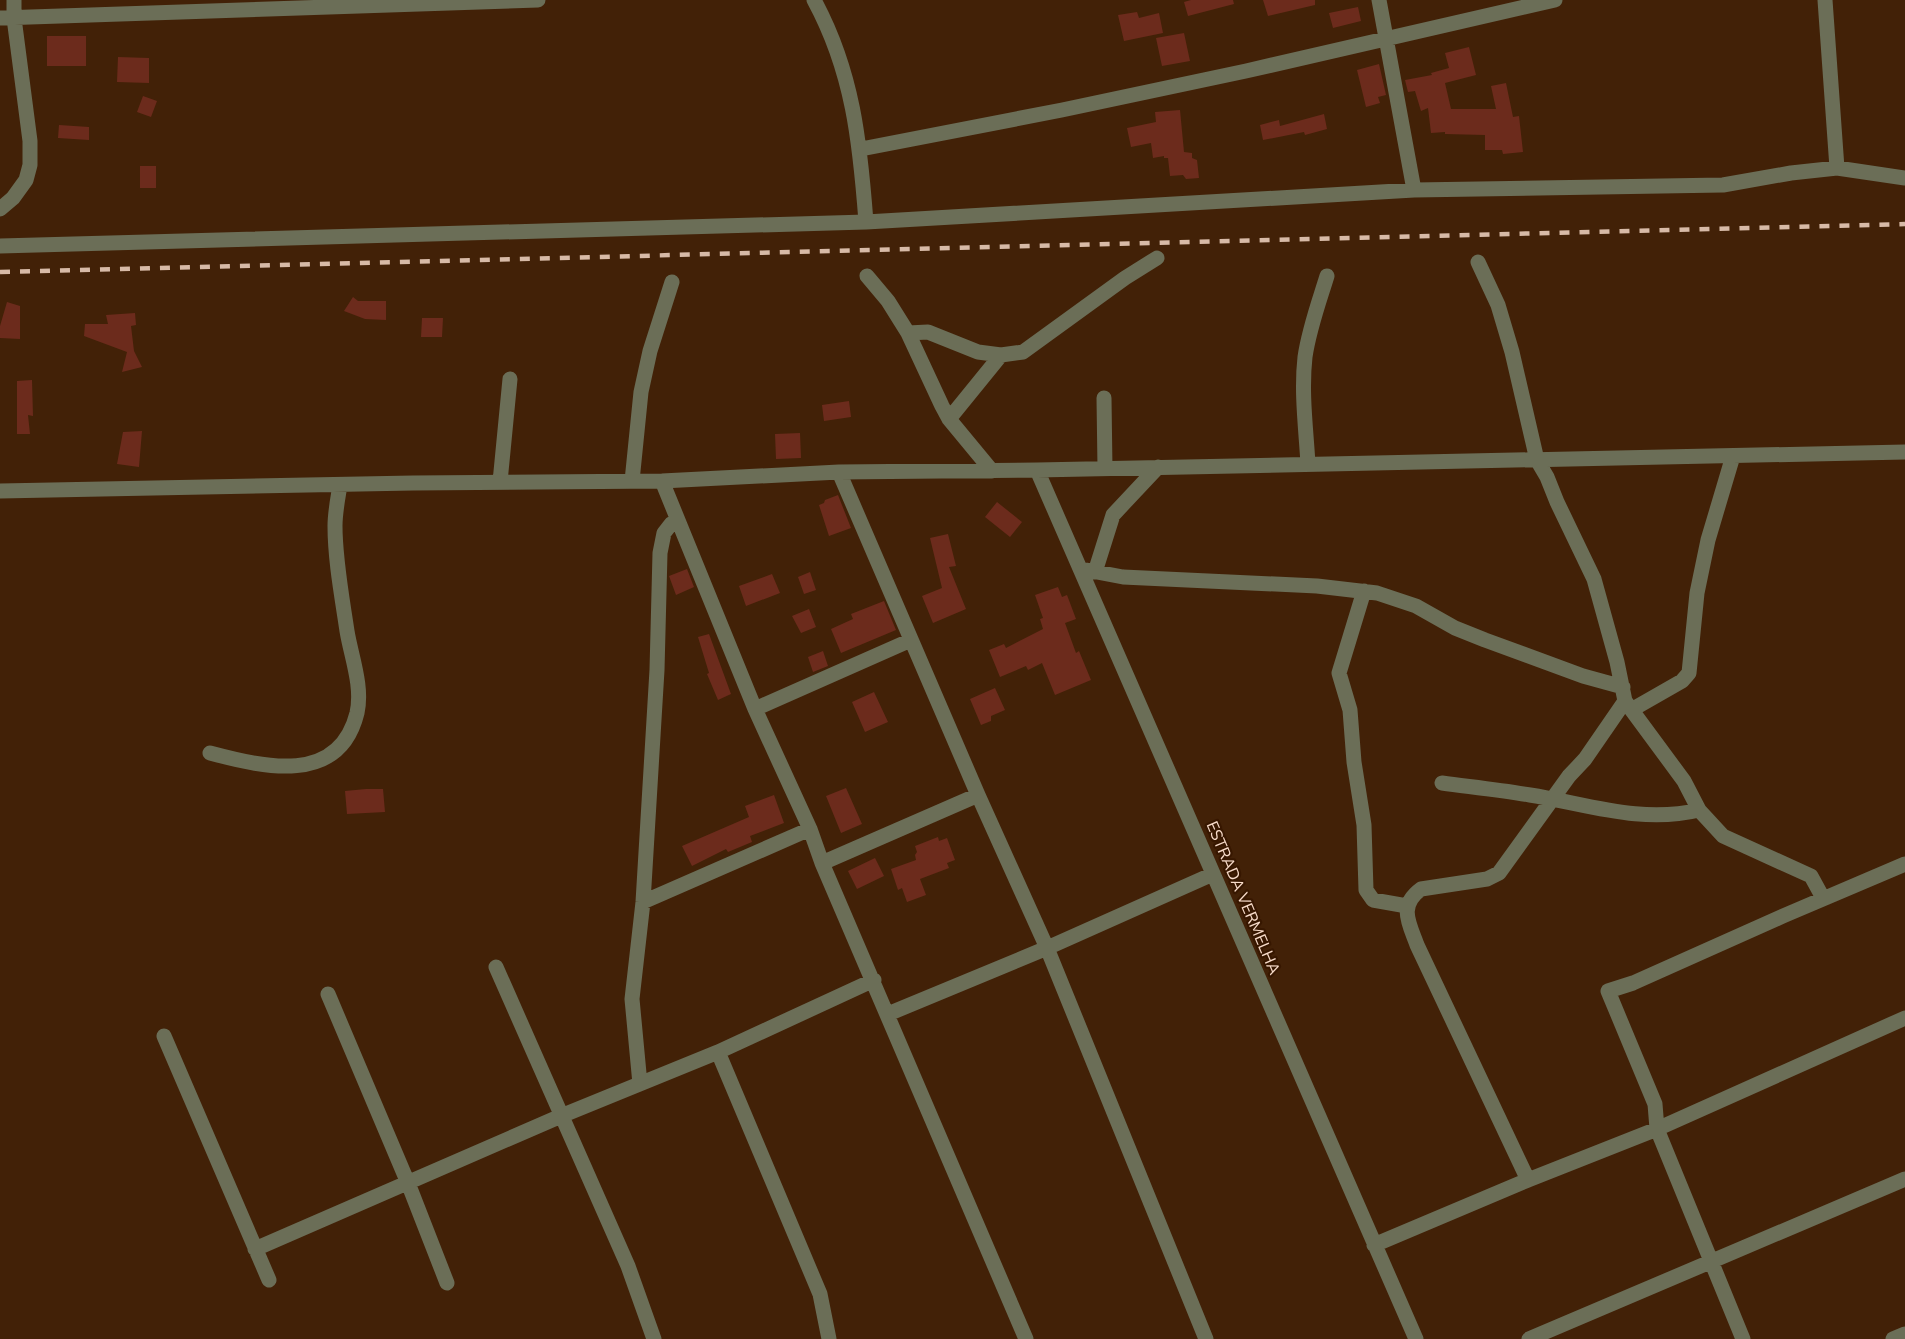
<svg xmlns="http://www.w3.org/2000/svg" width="1905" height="1339" font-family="'Nunito Sans',sans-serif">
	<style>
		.building { fill: #6c2b1c }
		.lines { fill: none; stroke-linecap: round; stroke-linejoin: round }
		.minor { stroke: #6b6e57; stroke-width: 15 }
		.rail { stroke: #d7baa7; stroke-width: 4.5; stroke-dasharray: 10 10; stroke-linecap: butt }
		.labels { text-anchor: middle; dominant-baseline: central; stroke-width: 4.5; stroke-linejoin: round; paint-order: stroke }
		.street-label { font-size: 16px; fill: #f8dcca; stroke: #371700 }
	</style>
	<rect width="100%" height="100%" fill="#422107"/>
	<path class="building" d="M 1191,0 L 1233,0 L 1234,4 L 1188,16 L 1184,2 Z
		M 1263,0 L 1315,0 L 1315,5 L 1268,16 Z
		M 1358,7 L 1361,21 L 1333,28 L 1329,13 Z
		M 1137,12 L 1139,18 L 1159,13 L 1163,33 L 1124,41 L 1118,15 Z
		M 1184,33 L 1190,61 L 1162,66 L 1156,38 Z
		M 47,36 L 86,36 L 86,66 L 47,66 Z
		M 1469,47 L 1476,75 L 1445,83 L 1451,109 L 1496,109 L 1491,86 L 1506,83 L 1513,117 L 1519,116 L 1523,152 L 1503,154 L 1502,150 L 1485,150 L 1485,135 L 1445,134 L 1445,132 L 1431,133 L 1428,108 L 1421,111 L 1415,91 L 1408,92 L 1405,80 L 1432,75 L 1431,73 L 1449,68 L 1445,53 Z
		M 118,57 L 149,58 L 149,83 L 117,82 Z
		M 1379,64 L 1386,95 L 1378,97 L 1380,103 L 1366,107 L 1357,70 Z
		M 143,96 L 157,101 L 151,117 L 137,112 Z
		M 1180,110 L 1184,152 L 1192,153 L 1192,158 L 1197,160 L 1199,178 L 1186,179 L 1183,175 L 1170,176 L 1168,158 L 1164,158 L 1164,156 L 1153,158 L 1151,143 L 1131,147 L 1127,128 L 1156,122 L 1155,112 Z
		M 1324,114 L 1327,129 L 1305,135 L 1304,132 L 1263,140 L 1260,125 L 1279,120 L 1280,126 Z
		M 59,125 L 89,127 L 89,140 L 58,138 Z
		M 140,166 L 156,166 L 156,188 L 140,188 Z
		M 353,297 L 358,301 L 386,301 L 386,320 L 365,319 L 344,311 Z
		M 7,302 L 20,306 L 20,339 L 0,338 L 0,326 Z
		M 135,313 L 136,325 L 131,326 L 134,351 L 142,367 L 122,372 L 127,352 L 84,336 L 85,324 L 108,324 L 106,315 Z
		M 422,318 L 443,318 L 442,337 L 421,337 Z
		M 32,380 L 33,416 L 28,415 L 30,434 L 17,434 L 17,381 Z
		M 849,401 L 851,417 L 824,421 L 822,405 Z
		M 142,431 L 139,467 L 117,464 L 123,432 Z
		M 800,433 L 801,458 L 776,459 L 775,434 Z
		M 838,495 L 851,528 L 829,536 L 819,505 L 824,503 L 825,500 Z
		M 997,502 L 1022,522 L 1010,537 L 985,517 Z
		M 948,534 L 956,566 L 949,567 L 966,609 L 933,623 L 922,596 L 942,588 L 930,538 Z
		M 687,569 L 694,587 L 676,595 L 669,576 Z
		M 810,572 L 816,590 L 804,594 L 798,577 Z
		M 772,574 L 780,593 L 746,606 L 739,586 Z
		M 1058,587 L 1062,597 L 1067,595 L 1076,619 L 1065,623 L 1076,653 L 1079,651 L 1091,680 L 1055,695 L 1042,663 L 1028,670 L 1026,666 L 1000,677 L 989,650 L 1004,644 L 1006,648 L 1043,629 L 1040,619 L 1043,618 L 1035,595 Z
		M 884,601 L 896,630 L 841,653 L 831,629 L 853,619 L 851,614 Z
		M 809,609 L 816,627 L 801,633 L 792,616 Z
		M 709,634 L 731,694 L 718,700 L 707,674 L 709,673 L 698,637 Z
		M 823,651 L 828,666 L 813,672 L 808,657 Z
		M 995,688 L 1005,710 L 991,716 L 991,721 L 981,725 L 970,699 Z
		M 874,692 L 888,722 L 865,732 L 852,702 Z
		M 846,788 L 862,824 L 841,833 L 826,796 Z
		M 366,789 L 383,789 L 385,812 L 347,814 L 345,791 Z
		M 774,795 L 784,823 L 750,836 L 752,842 L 728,852 L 726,849 L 692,866 L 682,846 L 749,817 L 745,806 Z
		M 938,837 L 939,841 L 947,838 L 955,860 L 947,863 L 949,868 L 920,879 L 926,895 L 907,902 L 902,888 L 898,890 L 891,869 L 916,860 L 915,855 L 917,852 L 915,846 Z
		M 875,858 L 884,876 L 857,889 L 848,871 Z"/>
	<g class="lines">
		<path class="minor" d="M 814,0 C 853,72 860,142 866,222
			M 1379,0 L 1414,190
			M 1825,0 L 1837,168
			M 0,18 L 538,0
			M 861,149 L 1062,110 L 1246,71 L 1555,0
			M 0,209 L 13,198 L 26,180 L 30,165 L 30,141 L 14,18 L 14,0
			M 0,246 L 866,222 L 1414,190 L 1723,185 L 1791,173 L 1837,168 L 1905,178
			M 1478,262 L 1498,305 L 1512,352 L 1537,460 L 1547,477 L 1557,502 L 1594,579 L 1617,662 L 1625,701 L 1684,781 L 1699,810 L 1723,836 L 1811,876 L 1823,898
			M 867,276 L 888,301 L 908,333 L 942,406 L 949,419 L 992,471
			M 908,333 L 928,332 L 978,352 L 1001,355 L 1023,352 L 1125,278 L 1157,258
			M 1104,398 L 1105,469
			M 949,419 L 1001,355
			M 1308,464 C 1306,429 1301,392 1305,357 C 1309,329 1319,302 1327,276
			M 1037,470 L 1416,1339
			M 839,472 L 978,795 L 1047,948 L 1206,1339
			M 632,481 L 641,392 L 650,351 L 672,282
			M 662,481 L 755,709 L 810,829 L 822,863 L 1026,1339
			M 500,482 L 510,379
			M 0,491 L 413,483 L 662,481 L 839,472 L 1037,470 L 1905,452
			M 1081,569 L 1123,577 L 1317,586 L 1377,593 L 1416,606 L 1455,628 L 1485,640 L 1583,676 L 1623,687
			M 1095,572 L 1113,515 L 1158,467
			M 1364,591 L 1339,673 L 1350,710 L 1354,762 L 1364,825 L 1366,890 L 1373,900 L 1407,906
			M 755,709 L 911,640
			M 1633,709 L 1682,681 L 1689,673 L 1697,593 L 1708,540 L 1733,456
			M 210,753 C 263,767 339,786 357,713 C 363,686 351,656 347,631 C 342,597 335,560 335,526 C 335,512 338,498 340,485
			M 1442,783 C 1472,787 1501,790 1530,795 C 1587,804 1641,824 1699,810
			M 822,863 L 978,795
			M 643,902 L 810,829
			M 496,967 L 628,1266 L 654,1339
			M 328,994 L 408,1183 L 447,1283
			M 888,1014 L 1047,948 L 1213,874
			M 164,1036 L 269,1280
			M 718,1052 L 820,1294 L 829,1339
			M 640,1084 L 632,999 L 643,902 L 657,670 L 660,553 L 664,533 L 671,524 L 678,521
			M 1528,1180 L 1417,945 C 1409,923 1398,906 1421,889 L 1487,879 L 1499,873 L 1569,776 L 1585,759 L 1625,701
			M 1374,1245 L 1528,1180 L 1657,1129 L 1905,1018
			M 255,1249 L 561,1116 L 718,1052 L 874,980
			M 1529,1339 L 1905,1179
			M 1743,1339 L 1657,1129 L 1655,1104 L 1608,991 L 1633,983 L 1783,916 L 1905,864
			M 1893,1339 L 1905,1334"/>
		<path class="rail" d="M 0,272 L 1905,224"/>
	</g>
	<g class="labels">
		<g class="street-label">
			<text transform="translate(1243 898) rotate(67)">ESTRADA VERMELHA</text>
		</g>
	</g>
</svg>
